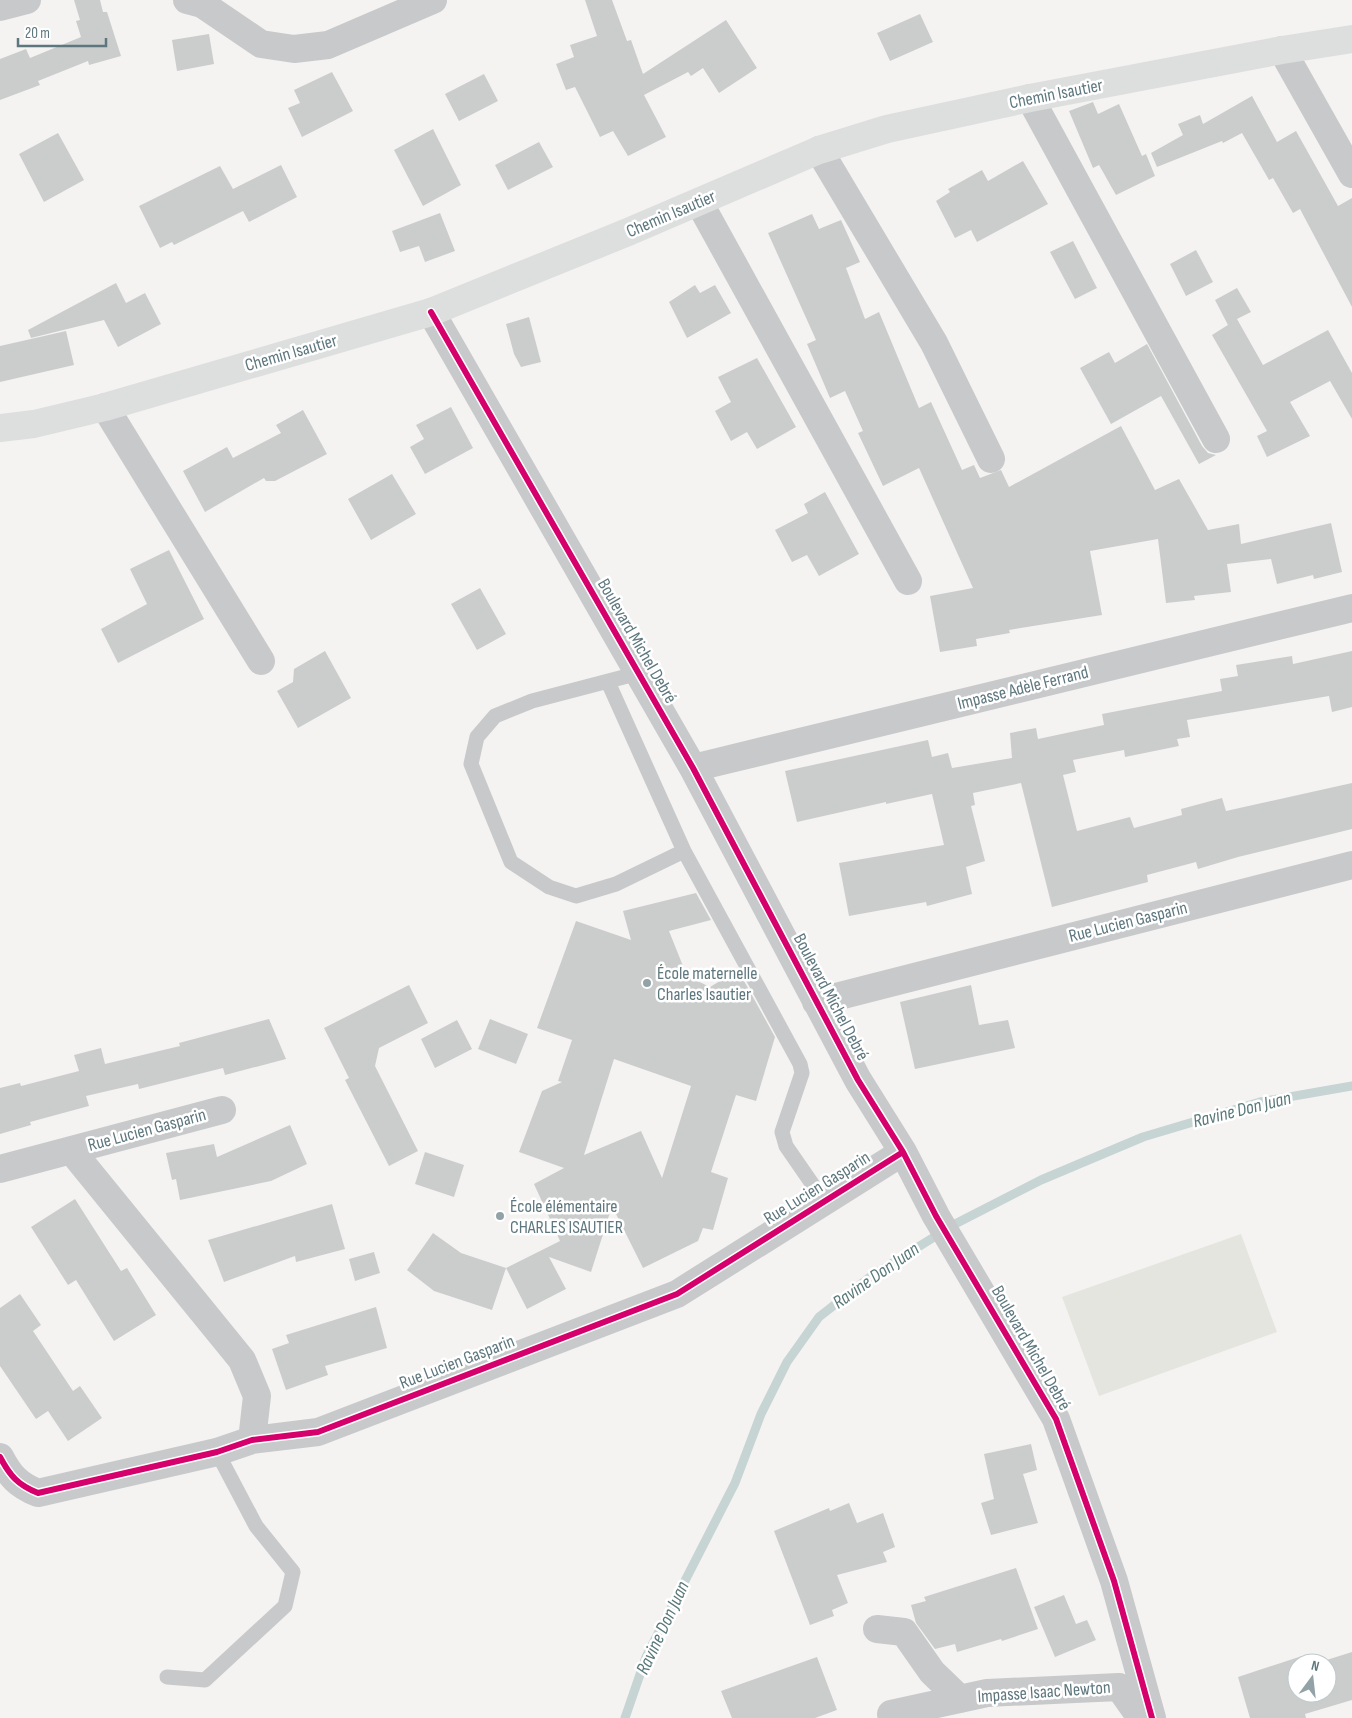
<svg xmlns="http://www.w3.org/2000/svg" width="1352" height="1718" font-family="'Sofia Sans Condensed',sans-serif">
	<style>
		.green { fill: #e4e5df }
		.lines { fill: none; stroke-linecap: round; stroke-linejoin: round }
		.stream { stroke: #c6d4d4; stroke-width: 9 }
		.building { fill: #cbcdcd; fill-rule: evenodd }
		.service { stroke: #c8c9ca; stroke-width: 15 }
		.minor { stroke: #c8c9ca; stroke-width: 28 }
		.secondary { stroke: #dddfde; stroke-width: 28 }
		.cycleway-casing { stroke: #fff; stroke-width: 9 }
		.cycleway { stroke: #d6006c; stroke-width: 6 }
		.poi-dot { fill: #92a2a7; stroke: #fff; stroke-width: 2 }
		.labels { text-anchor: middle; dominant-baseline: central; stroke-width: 5; stroke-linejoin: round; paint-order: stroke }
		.street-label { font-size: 18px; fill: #5e777e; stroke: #fff }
		.poi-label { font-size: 18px; fill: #5e777e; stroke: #fff; text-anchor: start }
		.water-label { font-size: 19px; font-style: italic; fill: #59787a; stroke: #fff }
	</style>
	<rect width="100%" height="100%" fill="#f4f3f2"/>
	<path class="green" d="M 1241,1234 L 1277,1332 L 1099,1396 L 1062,1297 Z"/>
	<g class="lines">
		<path class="stream" d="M 625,1718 L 646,1657 L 735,1483 L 761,1414 L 787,1362 L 819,1317 L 870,1277 L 955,1224 L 1041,1180 L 1143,1137 L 1260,1102 L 1352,1086"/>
	</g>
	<path class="building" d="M 74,0 L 100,0 L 103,12 L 107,12 L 121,56 L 89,65 L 88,61 L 38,81 L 40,85 L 0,100 L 0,59 L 26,49 L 30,58 L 81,37 L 76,21 L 80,20 Z
		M 585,0 L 612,0 L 627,41 L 631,40 L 643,74 L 726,20 L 757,68 L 719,93 L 703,68 L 691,76 L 688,72 L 644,95 L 666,137 L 628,156 L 613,131 L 600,137 L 575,87 L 566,90 L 556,64 L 574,57 L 570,45 L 597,36 Z
		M 920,14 L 933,42 L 890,61 L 877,33 Z
		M 209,34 L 214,64 L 177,71 L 172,40 Z
		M 332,72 L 353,111 L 302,137 L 288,108 L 300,103 L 294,90 Z
		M 484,74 L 498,101 L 459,121 L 445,94 Z
		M 1252,96 L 1277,142 L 1296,131 L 1338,206 L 1352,198 L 1352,307 L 1300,209 L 1293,213 L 1273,178 L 1269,180 L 1242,133 L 1223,143 L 1222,141 L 1157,167 L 1151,153 L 1183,135 L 1178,124 L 1200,115 L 1203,124 Z
		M 1093,102 L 1098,114 L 1119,104 L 1142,156 L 1146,154 L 1155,176 L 1116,195 L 1099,165 L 1093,168 L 1069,111 Z
		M 433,129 L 461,185 L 423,206 L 394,150 Z
		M 58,133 L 84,180 L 44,202 L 19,154 Z
		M 539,142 L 553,167 L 508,190 L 495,165 Z
		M 1023,161 L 1048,204 L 977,242 L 971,230 L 955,238 L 936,201 L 950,192 L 948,189 L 982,170 L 988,181 Z
		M 281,165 L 297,197 L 249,222 L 243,211 L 174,245 L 172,242 L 160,248 L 139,206 L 220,166 L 233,189 Z
		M 440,213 L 455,251 L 425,262 L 419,246 L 400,252 L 392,231 Z
		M 812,214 L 819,229 L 841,220 L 860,262 L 846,268 L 865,319 L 879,312 L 919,408 L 931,402 L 962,470 L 974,465 L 980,478 L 1001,470 L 1009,487 L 1121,426 L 1155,490 L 1179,479 L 1208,530 L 1239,524 L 1241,544 L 1331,523 L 1342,572 L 1314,579 L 1313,575 L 1277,584 L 1271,559 L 1227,564 L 1231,592 L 1194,596 L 1195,600 L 1166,603 L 1158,539 L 1090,551 L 1102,615 L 1009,630 L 1010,633 L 976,639 L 977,646 L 940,652 L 930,596 L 973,588 L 919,468 L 883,486 L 858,433 L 863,431 L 845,391 L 830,398 L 807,344 L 816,340 L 768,233 Z
		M 1073,241 L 1097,288 L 1075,299 L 1050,252 Z
		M 1196,250 L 1213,282 L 1186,296 L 1170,264 Z
		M 116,283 L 126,303 L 145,293 L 161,324 L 118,347 L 104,320 L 31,338 L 28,330 Z
		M 695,285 L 700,293 L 715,285 L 731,313 L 687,338 L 669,302 Z
		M 1237,288 L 1251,312 L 1237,319 L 1263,365 L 1328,330 L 1352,373 L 1352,419 L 1330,381 L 1290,402 L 1310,436 L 1267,457 L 1257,436 L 1267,431 L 1212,335 L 1231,323 L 1228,325 L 1215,300 Z
		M 529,317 L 541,362 L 521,367 L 514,354 L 506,324 Z
		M 66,331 L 74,365 L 0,382 L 0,346 Z
		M 1147,344 L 1202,446 L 1208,453 L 1216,455 L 1199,464 L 1161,396 L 1111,424 L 1080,368 L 1109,352 L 1115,363 Z
		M 757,358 L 796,427 L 757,449 L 747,432 L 731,441 L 715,411 L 731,402 L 718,377 Z
		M 451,407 L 473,448 L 425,474 L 410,447 L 424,439 L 416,425 Z
		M 303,410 L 327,454 L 275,481 L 266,481 L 264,478 L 205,512 L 183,471 L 227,447 L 233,458 L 281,433 L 276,425 Z
		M 392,474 L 416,514 L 371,540 L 348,499 Z
		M 825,492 L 859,554 L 819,576 L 807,555 L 792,562 L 775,530 L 808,513 L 804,504 Z
		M 169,550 L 204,619 L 118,663 L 101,629 L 147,604 L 130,569 Z
		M 480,588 L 506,634 L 477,650 L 451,604 Z
		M 325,651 L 351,698 L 298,728 L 277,691 L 293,682 L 294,669 Z
		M 1352,651 L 1352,707 L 1332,712 L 1329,696 L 1187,720 L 1190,737 L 1177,739 L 1179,746 L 1125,757 L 1124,750 L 1073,760 L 1076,772 L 1063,775 L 1077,831 L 1130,817 L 1134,828 L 1182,815 L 1181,809 L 1222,798 L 1226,811 L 1352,783 L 1352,829 L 1238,857 L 1198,869 L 1196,862 L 1147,875 L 1148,882 L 1052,907 L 1021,783 L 973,793 L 975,805 L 971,806 L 985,861 L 966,867 L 972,894 L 927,906 L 926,902 L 849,916 L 839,863 L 944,845 L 932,794 L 886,804 L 886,802 L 797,822 L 785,771 L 928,740 L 932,757 L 948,753 L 952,768 L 1012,758 L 1010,733 L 1036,728 L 1038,739 L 1104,725 L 1102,714 L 1222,691 L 1220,679 L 1238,676 L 1236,665 L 1292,656 L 1293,664 Z
		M 696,893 L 711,920 L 669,931 L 687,976 L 710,987 L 738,970 L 775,1037 L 756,1101 L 736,1095 L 711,1172 L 728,1178 L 713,1230 L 703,1228 L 698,1241 L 643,1268 L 612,1206 L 591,1272 L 549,1257 L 566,1289 L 527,1309 L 506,1268 L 560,1241 L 534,1184 L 564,1168 L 519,1152 L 542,1091 L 562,1082 L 558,1081 L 572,1040 L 537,1028 L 576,921 L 631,940 L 623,911 ZM 614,1059 L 691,1086 L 662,1178 L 641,1131 L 584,1155 Z
		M 409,985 L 428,1023 L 379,1048 L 375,1066 L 418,1151 L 389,1166 L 345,1080 L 349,1078 L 324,1028 Z
		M 971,985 L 979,1025 L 1008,1020 L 1015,1048 L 915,1069 L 900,1002 Z
		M 269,1019 L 286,1059 L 225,1075 L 223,1068 L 139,1089 L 138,1084 L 86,1096 L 89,1106 L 30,1122 L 31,1125 L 0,1134 L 0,1088 L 20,1083 L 21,1086 L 79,1071 L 74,1055 L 101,1048 L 105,1064 L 180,1046 L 179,1043 Z
		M 490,1019 L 528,1034 L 516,1064 L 478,1049 Z
		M 457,1020 L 472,1049 L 435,1068 L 421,1039 Z
		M 290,1125 L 307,1164 L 271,1181 L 180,1200 L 176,1179 L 172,1180 L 166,1153 L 214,1144 L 217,1157 Z
		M 425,1152 L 464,1165 L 454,1197 L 415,1184 Z
		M 75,1199 L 121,1271 L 127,1268 L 156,1315 L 114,1341 L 76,1280 L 68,1285 L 31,1227 Z
		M 332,1204 L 345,1249 L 296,1262 L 295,1256 L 224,1282 L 208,1240 Z
		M 433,1233 L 461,1253 L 506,1268 L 492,1310 L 434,1291 L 407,1270 Z
		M 374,1252 L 380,1273 L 355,1281 L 349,1259 Z
		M 20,1294 L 41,1325 L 33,1331 L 73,1391 L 80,1386 L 102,1418 L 68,1441 L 48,1411 L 36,1419 L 0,1366 L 0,1308 Z
		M 376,1307 L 387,1348 L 325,1366 L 328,1375 L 286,1390 L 272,1349 L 289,1343 L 286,1335 Z
		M 1031,1444 L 1037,1470 L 1023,1474 L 1038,1523 L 991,1535 L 981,1503 L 994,1499 L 984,1454 Z
		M 849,1503 L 857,1523 L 883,1513 L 895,1547 L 883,1552 L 887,1562 L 837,1575 L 848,1603 L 832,1610 L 834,1616 L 810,1625 L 774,1531 L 829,1508 L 830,1511 Z
		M 1016,1568 L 1038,1629 L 1002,1641 L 1001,1639 L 957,1652 L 955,1644 L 935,1649 L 916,1623 L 911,1605 L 926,1601 L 924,1597 Z
		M 1064,1595 L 1076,1624 L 1087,1620 L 1096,1640 L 1055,1657 L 1034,1607 Z
		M 1352,1652 L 1352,1700 L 1305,1714 L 1306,1718 L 1250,1718 L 1238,1677 L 1302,1656 L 1304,1663 L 1297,1663 L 1297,1693 L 1327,1693 L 1327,1663 L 1317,1663 Z
		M 817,1657 L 837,1710 L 815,1718 L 732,1718 L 721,1691 Z"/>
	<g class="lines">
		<path class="service" d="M 639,673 L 532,701 L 495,716 L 477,737 L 471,764 L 511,862 L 549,887 L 576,896 L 616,884 L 684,851 L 800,1064 L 802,1073 L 782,1132 L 786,1146 L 824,1201
			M 608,682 L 684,851
			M 167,1677 L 205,1680 L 285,1606 L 293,1572 L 256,1526 L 217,1452"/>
		<path class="minor" d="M 187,0 L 202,4 L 261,44 L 294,49 L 328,45 L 433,0
			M 0,7 L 27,0
			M 1282,50 L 1352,174
			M 1030,98 L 1216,439
			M 819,150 L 934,343 L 991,459
			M 699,202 L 908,581
			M 431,312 L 693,768 L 858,1080 L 903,1152 L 936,1216 L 1056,1419 L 1114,1581 L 1152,1718
			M 105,407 L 261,661
			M 693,768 L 1352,608
			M 816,1002 L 1352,865
			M 71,1150 L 242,1360 L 257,1396 L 252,1440
			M 0,1169 L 222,1110
			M 0,1457 C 10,1476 18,1485 38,1493 L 217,1452 L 252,1440 L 318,1432 L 677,1294 L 903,1152
			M 877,1629 L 904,1632 L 932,1672 L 960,1699
			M 891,1714 L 987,1693 L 1119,1687 L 1141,1718"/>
		<path class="secondary" d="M 0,428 L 34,424 L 105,407 L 431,312 L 628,232 L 819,150 L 887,129 L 1030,98 L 1282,50 L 1352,39"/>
		<g class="cycleway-casing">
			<path id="cycleway" d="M 431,312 L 693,768 L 858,1080 L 903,1152 L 936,1216 L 1056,1419 L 1114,1581 L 1152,1718
				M 0,1457 C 10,1476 18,1485 38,1493 L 217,1452 L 252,1440 L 318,1432 L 677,1294 L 903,1152"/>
		</g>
		<use href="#cycleway" class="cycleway"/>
	</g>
	<g class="poi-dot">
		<circle cx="647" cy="983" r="5"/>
		<circle cx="500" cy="1216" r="5"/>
	</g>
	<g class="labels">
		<g class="street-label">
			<text transform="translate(1056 94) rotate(-11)">Chemin Isautier</text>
			<text transform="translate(671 214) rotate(-23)">Chemin Isautier</text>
			<text transform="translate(291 353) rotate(-16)">Chemin Isautier</text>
			<text transform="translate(637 641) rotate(60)">Boulevard Michel Debré</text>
			<text transform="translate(1023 688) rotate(-14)">Impasse Adèle Ferrand</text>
			<text transform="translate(1128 922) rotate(-14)">Rue Lucien Gasparin</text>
			<text transform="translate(831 997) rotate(62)">Boulevard Michel Debré</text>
			<text transform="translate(147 1130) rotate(-15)">Rue Lucien Gasparin</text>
			<text transform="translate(817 1188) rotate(-32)">Rue Lucien Gasparin</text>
			<text transform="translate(1031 1348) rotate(60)">Boulevard Michel Debré</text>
			<text transform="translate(457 1362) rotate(-21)">Rue Lucien Gasparin</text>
			<text transform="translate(1044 1692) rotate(-4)">Impasse Isaac Newton</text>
		</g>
		<g class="poi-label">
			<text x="657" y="973">École maternelle<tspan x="657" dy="21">Charles Isautier</tspan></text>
			<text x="510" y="1206">École élémentaire<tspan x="510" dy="21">CHARLES ISAUTIER</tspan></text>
		</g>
		<g class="water-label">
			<text transform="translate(1242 1110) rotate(-14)">Ravine Don Juan</text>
			<text transform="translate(876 1276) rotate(-35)">Ravine Don Juan</text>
			<text transform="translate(663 1628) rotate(-65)">Ravine Don Juan</text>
		</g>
	</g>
	<g transform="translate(1312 1678) rotate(15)"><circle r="24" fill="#ffffff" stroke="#bfc9cb"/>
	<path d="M0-4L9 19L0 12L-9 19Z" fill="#92a2a7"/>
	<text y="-8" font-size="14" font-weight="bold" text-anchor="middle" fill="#5e777e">N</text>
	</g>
	<path d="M18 38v8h88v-8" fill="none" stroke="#5e777e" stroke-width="2.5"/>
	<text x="25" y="38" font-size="15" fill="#5e777e" stroke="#ffffff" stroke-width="4" paint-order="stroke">20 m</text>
</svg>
